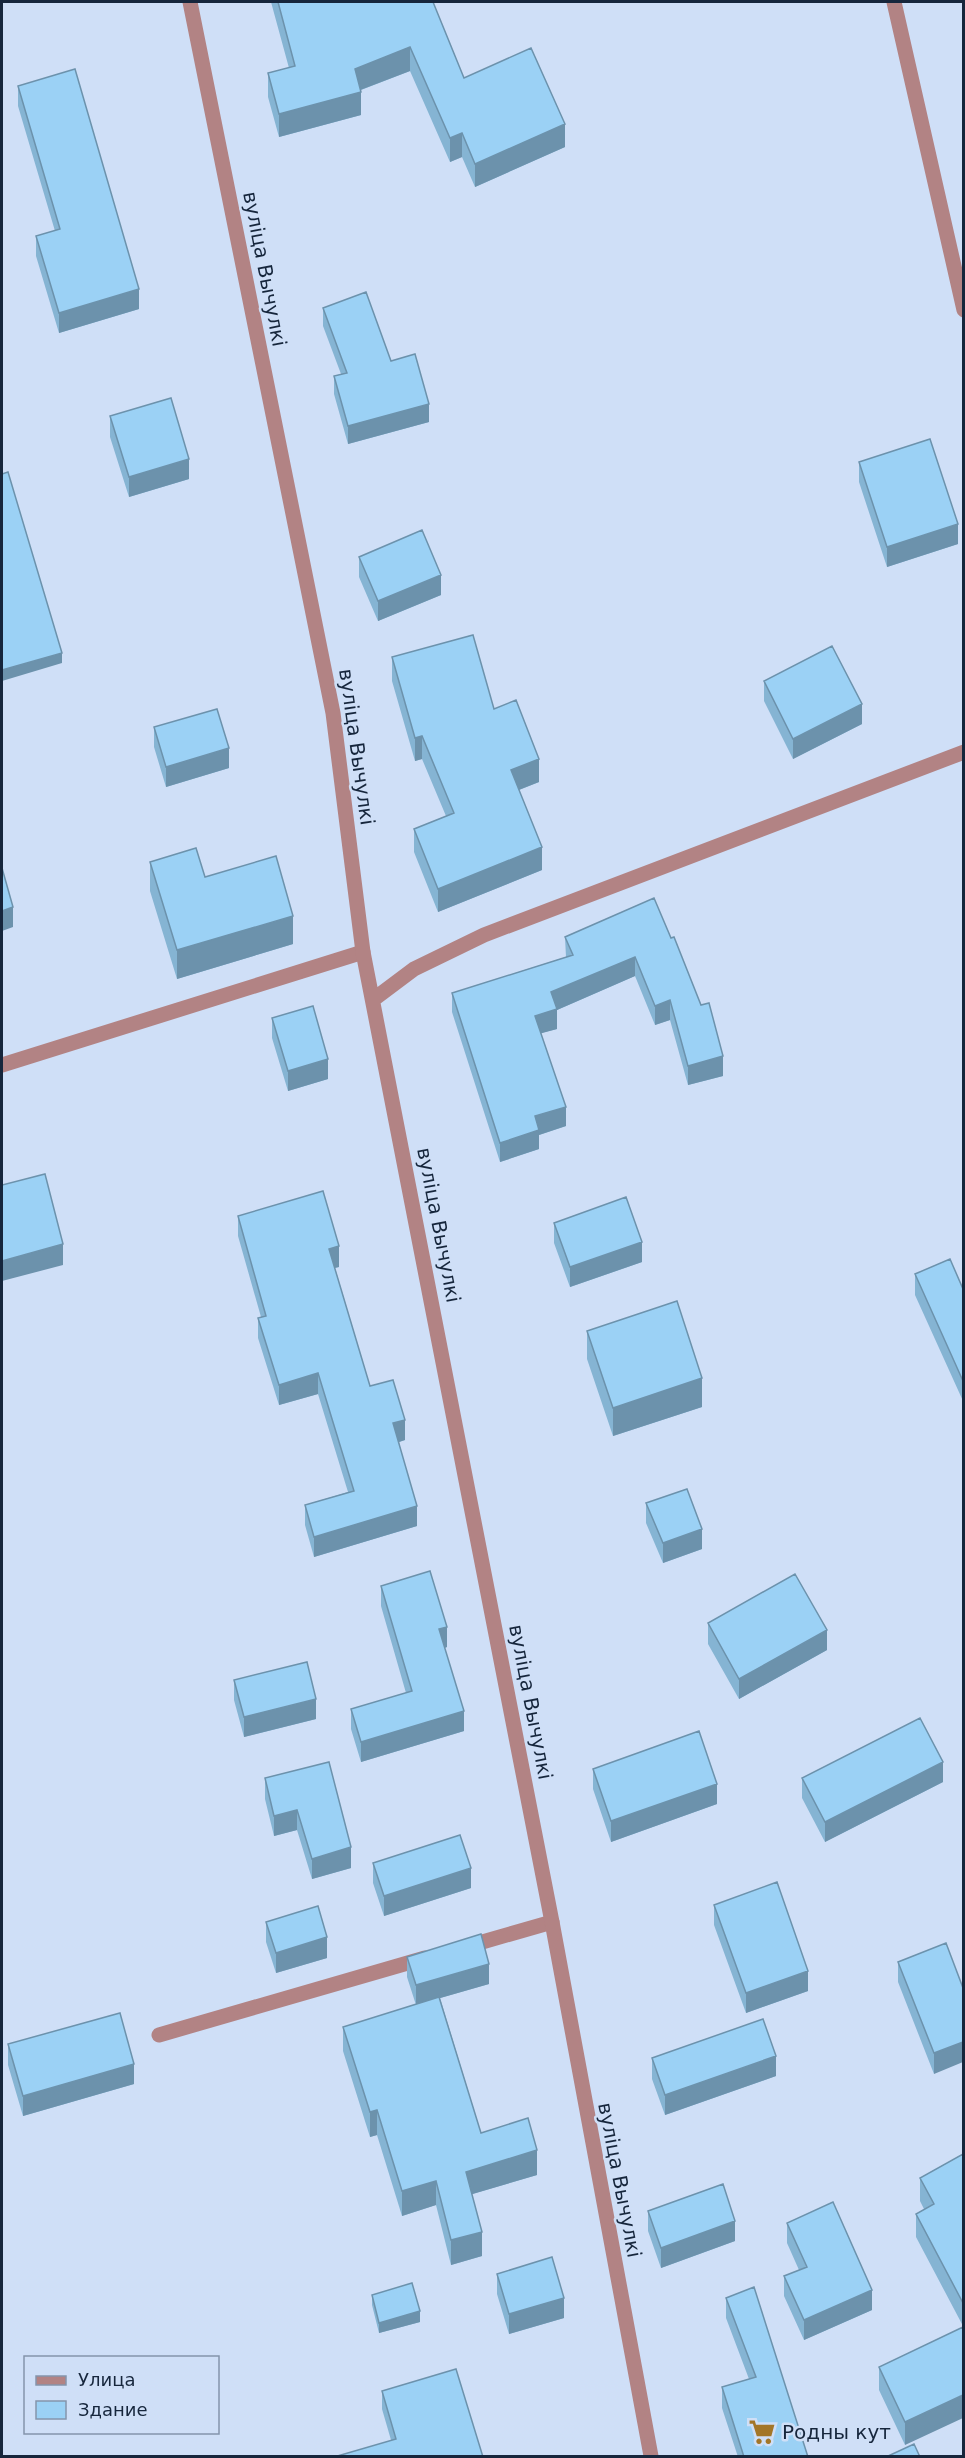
<svg xmlns="http://www.w3.org/2000/svg" width="965" height="2458" font-family="'DejaVu Sans',sans-serif">
	<style>
		.lines { fill: none; stroke-linecap: round; stroke-linejoin: round }
		.service { stroke: #b28384; stroke-width: 15 }
		.minor { stroke: #b28384; stroke-width: 15 }
		.wall { fill: #85b4d3 }
		.shaded-wall { fill: #6c92ac }
		.building { fill: #9bd1f5; stroke: #6c92ac; stroke-width: 1.5 }
		.labels { text-anchor: middle; dominant-baseline: central; stroke-width: 5; stroke-linejoin: round; paint-order: stroke }
		.street-label { font-size: 20px; fill: #16263c; stroke: #cfdff7 }
		.poi-label { font-size: 20px; fill: #16263c; stroke: #cfdff7; text-anchor: start }
	</style>
	<rect width="100%" height="100%" fill="#cfdff7"/>
	<g class="lines">
		<path class="service" d="M 894,2 L 964,310
			M 2,1065 L 363,952
			M 465,1947 L 552,1922
			M 159,2035 L 425,1958"/>
		<path class="minor" d="M 190,2 L 333,713 L 363,952 L 552,1922 L 651,2456
			M 374,999 L 414,969 L 484,935 L 964,752"/>
	</g>
	<path class="wall" d="M 271,2 L 433,2 L 464,78 L 565,147 L 475,187 L 462,157 L 450,162 L 410,71 L 361,90 L 361,115 L 279,137 L 268,97 L 268,73 L 289,68 Z
		M 18,86 L 139,309 L 59,333 L 36,256 L 36,236 L 55,231 L 18,106 Z
		M 323,308 L 391,361 L 429,422 L 348,444 L 334,394 L 334,376 L 341,374 L 323,326 Z
		M 110,416 L 189,479 L 129,497 L 110,437 Z
		M 859,462 L 958,544 L 887,567 L 859,482 Z
		M 359,557 L 441,595 L 378,621 L 359,577 Z
		M 392,657 L 494,709 L 539,782 L 519,790 L 542,870 L 438,912 L 414,852 L 414,829 L 446,816 L 422,759 L 415,761 L 392,681 Z
		M 764,681 L 862,724 L 793,759 L 764,701 Z
		M 154,727 L 229,768 L 166,787 L 154,747 Z
		M 150,862 L 205,877 L 293,944 L 177,979 L 150,891 Z
		M 654,898 L 723,1076 L 688,1085 L 670,1020 L 655,1025 L 635,976 L 557,1010 L 557,1029 L 541,1033 L 566,1126 L 539,1135 L 539,1149 L 500,1162 L 452,1012 L 452,993 L 566,957 L 565,937 Z
		M 272,1018 L 328,1079 L 288,1091 L 272,1038 Z
		M 238,1216 L 339,1267 L 335,1268 L 370,1386 L 405,1440 L 399,1442 L 417,1526 L 314,1557 L 305,1525 L 305,1505 L 348,1492 L 318,1394 L 279,1405 L 258,1338 L 258,1318 L 261,1317 L 238,1236 Z
		M 554,1223 L 642,1262 L 570,1287 L 554,1243 Z
		M 915,1274 L 963,1289 L 963,1401 L 915,1295 Z
		M 587,1331 L 702,1407 L 613,1436 L 587,1359 Z
		M 646,1503 L 702,1549 L 663,1563 L 646,1523 Z
		M 381,1586 L 447,1647 L 444,1648 L 464,1731 L 361,1762 L 351,1729 L 351,1709 L 406,1693 L 381,1606 Z
		M 708,1623 L 827,1650 L 739,1699 L 708,1644 Z
		M 234,1680 L 316,1719 L 244,1737 L 234,1700 Z
		M 329,1762 L 351,1868 L 312,1879 L 297,1830 L 274,1836 L 265,1799 L 265,1778 Z
		M 593,1769 L 717,1804 L 611,1842 L 593,1789 Z
		M 802,1778 L 943,1782 L 825,1842 L 802,1798 Z
		M 373,1863 L 471,1888 L 384,1916 L 373,1883 Z
		M 714,1905 L 808,1991 L 746,2013 L 714,1925 Z
		M 266,1922 L 327,1958 L 276,1973 L 266,1942 Z
		M 946,1943 L 934,2074 L 898,1982 L 898,1962 Z
		M 407,1957 L 489,1984 L 440,1998 L 481,2133 L 537,2175 L 472,2194 L 482,2256 L 451,2265 L 436,2205 L 402,2216 L 377,2135 L 370,2137 L 343,2051 L 343,2027 L 416,2005 L 407,1977 Z
		M 8,2044 L 134,2084 L 23,2116 L 8,2065 Z
		M 652,2058 L 776,2076 L 665,2115 L 652,2079 Z
		M 963,2154 L 963,2326 L 916,2237 L 916,2214 L 924,2209 L 920,2201 L 920,2178 Z
		M 648,2211 L 735,2241 L 661,2268 L 648,2231 Z
		M 787,2223 L 872,2310 L 804,2340 L 784,2296 L 784,2276 L 799,2270 L 787,2243 Z
		M 497,2274 L 564,2318 L 509,2334 L 497,2294 Z
		M 372,2295 L 420,2322 L 379,2333 L 372,2305 Z
		M 726,2298 L 808,2457 L 738,2457 L 722,2408 L 722,2387 L 749,2379 L 726,2318 Z
		M 963,2327 L 905,2445 L 879,2390 L 879,2367 Z
		M 382,2391 L 483,2457 L 391,2440 L 382,2409 Z"/>
	<path class="shaded-wall" d="M 410,47 L 410,71 L 355,92 L 355,69 Z
		M 361,92 L 361,115 L 279,137 L 279,114 Z
		M 565,124 L 565,147 L 475,187 L 475,164 Z
		M 462,133 L 462,157 L 450,162 L 450,138 Z
		M 139,289 L 139,309 L 59,333 L 59,313 Z
		M 429,404 L 429,422 L 348,444 L 348,426 Z
		M 189,459 L 189,479 L 129,497 L 129,477 Z
		M 958,524 L 958,544 L 887,567 L 887,547 Z
		M 441,575 L 441,595 L 378,621 L 378,601 Z
		M 62,653 L 62,663 L 2,681 L 2,670 Z
		M 862,704 L 862,724 L 793,759 L 793,739 Z
		M 422,736 L 422,759 L 415,761 L 415,738 Z
		M 229,748 L 229,768 L 166,787 L 166,767 Z
		M 539,759 L 539,782 L 511,793 L 511,770 Z
		M 542,847 L 542,870 L 438,912 L 438,889 Z
		M 13,907 L 13,927 L 2,931 L 2,911 Z
		M 293,916 L 293,944 L 177,979 L 177,950 Z
		M 635,957 L 635,976 L 557,1010 L 557,1029 L 535,1035 L 535,1016 L 551,992 Z
		M 670,1000 L 670,1020 L 655,1025 L 655,1006 Z
		M 723,1056 L 723,1076 L 688,1085 L 688,1066 Z
		M 328,1059 L 328,1079 L 288,1091 L 288,1071 Z
		M 566,1107 L 566,1126 L 539,1135 L 539,1149 L 500,1162 L 500,1143 L 535,1116 Z
		M 642,1242 L 642,1262 L 570,1287 L 570,1267 Z
		M 63,1244 L 63,1265 L 2,1281 L 2,1261 Z
		M 339,1246 L 339,1267 L 329,1269 L 329,1249 Z
		M 318,1373 L 318,1394 L 279,1405 L 279,1385 Z
		M 702,1378 L 702,1407 L 613,1436 L 613,1408 Z
		M 405,1420 L 405,1440 L 393,1444 L 393,1423 Z
		M 417,1506 L 417,1526 L 314,1557 L 314,1537 Z
		M 702,1529 L 702,1549 L 663,1563 L 663,1543 Z
		M 447,1627 L 447,1647 L 439,1650 L 439,1629 Z
		M 827,1630 L 827,1650 L 739,1699 L 739,1679 Z
		M 316,1699 L 316,1719 L 244,1737 L 244,1717 Z
		M 464,1711 L 464,1731 L 361,1762 L 361,1742 Z
		M 943,1762 L 943,1782 L 825,1842 L 825,1822 Z
		M 717,1784 L 717,1804 L 611,1842 L 611,1821 Z
		M 297,1810 L 297,1830 L 274,1836 L 274,1816 Z
		M 351,1847 L 351,1868 L 312,1879 L 312,1859 Z
		M 471,1868 L 471,1888 L 384,1916 L 384,1896 Z
		M 327,1937 L 327,1958 L 276,1973 L 276,1953 Z
		M 489,1964 L 489,1984 L 416,2005 L 416,1985 Z
		M 808,1971 L 808,1991 L 746,2013 L 746,1993 Z
		M 963,2042 L 963,2062 L 934,2074 L 934,2053 Z
		M 776,2056 L 776,2076 L 665,2115 L 665,2095 Z
		M 134,2064 L 134,2084 L 23,2116 L 23,2096 Z
		M 377,2110 L 377,2135 L 370,2137 L 370,2112 Z
		M 537,2150 L 537,2175 L 466,2196 L 466,2172 Z
		M 436,2181 L 436,2205 L 402,2216 L 402,2191 Z
		M 735,2221 L 735,2241 L 661,2268 L 661,2248 Z
		M 482,2232 L 482,2256 L 451,2265 L 451,2240 Z
		M 872,2290 L 872,2310 L 804,2340 L 804,2320 Z
		M 564,2298 L 564,2318 L 509,2334 L 509,2314 Z
		M 420,2311 L 420,2322 L 379,2333 L 379,2323 Z
		M 963,2395 L 963,2418 L 905,2445 L 905,2422 Z"/>
	<path class="building" d="M 278,2 L 433,2 L 464,78 L 531,48 L 565,124 L 475,164 L 462,133 L 450,138 L 410,47 L 355,69 L 361,92 L 279,114 L 268,73 L 295,66 Z
		M 75,69 L 139,289 L 59,313 L 36,236 L 60,229 L 18,86 Z
		M 366,292 L 391,361 L 415,354 L 429,404 L 348,426 L 334,376 L 347,373 L 323,308 Z
		M 171,398 L 189,459 L 129,477 L 110,416 Z
		M 930,439 L 958,524 L 887,547 L 859,462 Z
		M 8,472 L 62,653 L 2,670 L 2,474 Z
		M 422,530 L 441,575 L 378,601 L 359,557 Z
		M 473,635 L 494,709 L 516,700 L 539,759 L 511,770 L 542,847 L 438,889 L 414,829 L 454,813 L 422,736 L 415,738 L 392,657 Z
		M 832,646 L 862,704 L 793,739 L 764,681 Z
		M 217,709 L 229,748 L 166,767 L 154,727 Z
		M 196,848 L 205,877 L 276,856 L 293,916 L 177,950 L 150,862 Z
		M 2,868 L 13,907 L 2,911 Z
		M 654,898 L 671,938 L 674,937 L 701,1005 L 709,1003 L 723,1056 L 688,1066 L 670,1000 L 655,1006 L 635,957 L 551,992 L 557,1009 L 535,1016 L 566,1107 L 535,1116 L 539,1130 L 500,1143 L 452,993 L 573,955 L 565,937 Z
		M 313,1006 L 328,1059 L 288,1071 L 272,1018 Z
		M 45,1174 L 63,1244 L 2,1261 L 2,1185 Z
		M 323,1191 L 339,1246 L 329,1249 L 370,1386 L 393,1380 L 405,1420 L 393,1423 L 417,1506 L 314,1537 L 305,1505 L 354,1491 L 318,1373 L 279,1385 L 258,1318 L 266,1316 L 238,1216 Z
		M 626,1197 L 642,1242 L 570,1267 L 554,1223 Z
		M 950,1259 L 963,1289 L 963,1381 L 915,1274 Z
		M 677,1301 L 702,1378 L 613,1408 L 587,1331 Z
		M 687,1489 L 702,1529 L 663,1543 L 646,1503 Z
		M 430,1571 L 447,1627 L 439,1629 L 464,1711 L 361,1742 L 351,1709 L 412,1691 L 381,1586 Z
		M 795,1574 L 827,1630 L 739,1679 L 708,1623 Z
		M 307,1662 L 316,1699 L 244,1717 L 234,1680 Z
		M 920,1718 L 943,1762 L 825,1822 L 802,1778 Z
		M 699,1731 L 717,1784 L 611,1821 L 593,1769 Z
		M 329,1762 L 351,1847 L 312,1859 L 297,1810 L 274,1816 L 265,1778 Z
		M 460,1835 L 471,1868 L 384,1896 L 373,1863 Z
		M 777,1882 L 808,1971 L 746,1993 L 714,1905 Z
		M 318,1906 L 327,1937 L 276,1953 L 266,1922 Z
		M 481,1934 L 489,1964 L 416,1985 L 407,1957 Z
		M 946,1943 L 963,1988 L 963,2042 L 934,2053 L 898,1962 Z
		M 439,1997 L 481,2133 L 528,2118 L 537,2150 L 466,2172 L 482,2232 L 451,2240 L 436,2181 L 402,2191 L 377,2110 L 370,2112 L 343,2027 Z
		M 120,2013 L 134,2064 L 23,2096 L 8,2044 Z
		M 763,2019 L 776,2056 L 665,2095 L 652,2058 Z
		M 963,2154 L 963,2303 L 916,2214 L 934,2204 L 920,2178 Z
		M 723,2184 L 735,2221 L 661,2248 L 648,2211 Z
		M 833,2202 L 872,2290 L 804,2320 L 784,2276 L 807,2267 L 787,2223 Z
		M 552,2257 L 564,2298 L 509,2314 L 497,2274 Z
		M 412,2283 L 420,2311 L 379,2323 L 372,2295 Z
		M 754,2287 L 808,2457 L 744,2457 L 722,2387 L 756,2377 L 726,2298 Z
		M 963,2327 L 963,2395 L 905,2422 L 879,2367 Z
		M 456,2369 L 483,2457 L 334,2457 L 396,2439 L 382,2391 Z
		M 914,2444 L 920,2457 L 886,2457 Z"/>
	<defs>
		<g id="supermarket-bare" transform="scale(2.07)"><path d="M-6-5.5h2.5l.6 2H6L4.5 2H-2.5L-4.4-4H-6ZM-1.5 3.2a1.3 1.3 0 1 0 .1 0ZM3 3.2a1.3 1.3 0 1 0 .1 0Z" fill="#a37628" stroke="#cfdff7" stroke-width="2.5" paint-order="stroke"/></g>
	</defs>
	<g fill-rule="evenodd">
		<use href="#supermarket-bare" x="762" y="2432"/>
	</g>
	<g class="labels">
		<g class="street-label">
			<text transform="translate(265 269) rotate(79)">вуліца Вычулкі</text>
			<text transform="translate(357 747) rotate(82)">вуліца Вычулкі</text>
			<text transform="translate(439 1225) rotate(79)">вуліца Вычулкі</text>
			<text transform="translate(531 1702) rotate(79)">вуліца Вычулкі</text>
			<text transform="translate(620 2180) rotate(79)">вуліца Вычулкі</text>
		</g>
		<g class="poi-label">
			<text x="782" y="2432">Родны кут</text>
		</g>
	</g>
	<rect width="965" height="2458" fill="none" stroke="#16263c" stroke-width="6"/>
	<rect x="24" y="2356" width="195" height="78" fill="#cfdff7" stroke="#8595ac" stroke-width="1.5"/>
	<rect x="36" y="2376" width="30" height="9" fill="#b28384" stroke="#8595ac" stroke-width="1.5"/>
	<text x="78" y="2386" font-size="18" fill="#16263c">Улица</text>
	<rect x="36" y="2401" width="30" height="18" fill="#9bd1f5" stroke="#8595ac" stroke-width="1.5"/>
	<text x="78" y="2416" font-size="18" fill="#16263c">Здание</text>
</svg>
